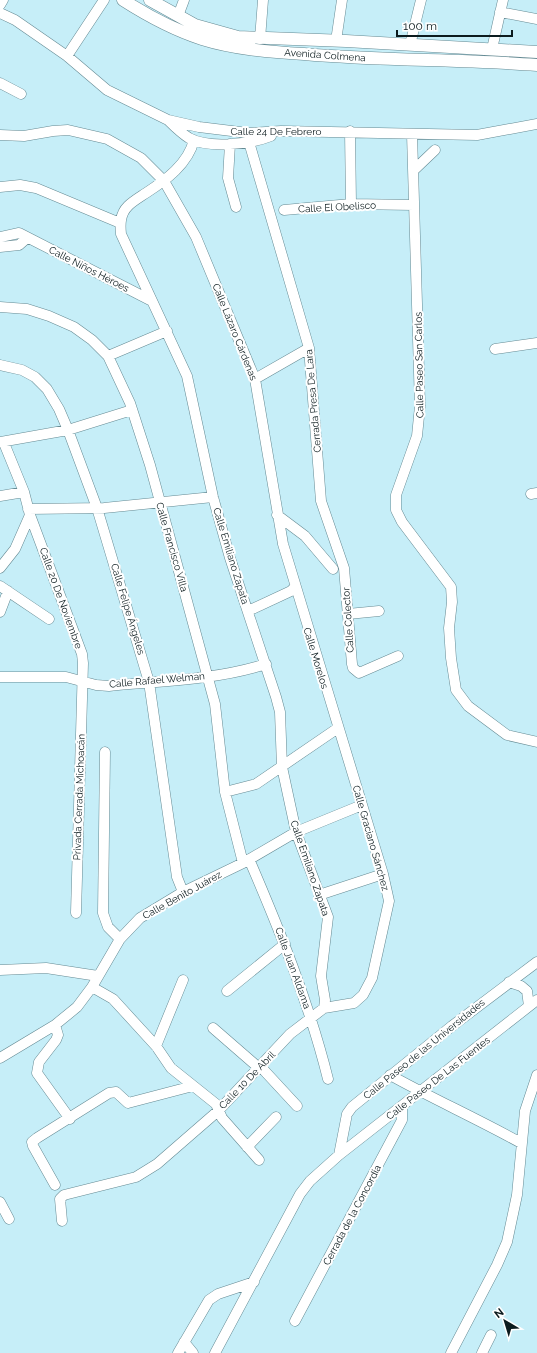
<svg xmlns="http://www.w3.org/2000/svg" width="537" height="1353" font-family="Raleway,sans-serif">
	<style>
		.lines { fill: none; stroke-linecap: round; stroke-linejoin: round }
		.minor-casing { stroke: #658a93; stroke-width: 11 }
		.major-casing { stroke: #658a93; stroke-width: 13 }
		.minor { stroke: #fff; stroke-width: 10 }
		.major { stroke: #fff; stroke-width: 12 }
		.labels { text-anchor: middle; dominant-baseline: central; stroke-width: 4; stroke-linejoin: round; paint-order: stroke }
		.street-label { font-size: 10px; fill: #0c1b1e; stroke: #fff }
	</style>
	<rect width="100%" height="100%" fill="#c6eef8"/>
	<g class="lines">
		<g class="minor-casing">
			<path id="minor" d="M 0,5 L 3,0
				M 500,12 L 537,19
				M 0,13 L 15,20 L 67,56 L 107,90 L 168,120 L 199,127 L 248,133 L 281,131 L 477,135 L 537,124
				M 178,16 L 184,0
				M 260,39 L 263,0
				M 336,41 L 342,0
				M 410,45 L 421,0
				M 492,49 L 503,0
				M 67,56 L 104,0
				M 0,83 L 21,94
				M 168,120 C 174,126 181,133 189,138 C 209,149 251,144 271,136
				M 350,131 L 351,204
				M 412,134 L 420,406 L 417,436 L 396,495 L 396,510 L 402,522 L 451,587 L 452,602 L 449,628 L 451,658 L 456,690 L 468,706 L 507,735 L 537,742
				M 0,135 L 24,136 L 53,131 L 68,130 L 107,139 L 141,158 L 164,181 L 196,237 L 255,379 L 283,544 L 383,874 L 389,901 L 372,978 L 363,995 L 354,1003 L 324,1008 L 290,1034 L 218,1111 L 157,1164 L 136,1177 L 64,1195 L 60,1199 L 62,1221
				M 194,140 C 188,164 166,180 146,193 C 140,197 133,201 128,206 C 120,214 120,224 121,234 L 187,376 L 213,497 L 230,558 L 276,697 L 280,712 L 282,767 L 296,832 L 328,917 L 321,976 L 325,1000 L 324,1008
				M 249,142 L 309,348 L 321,501 L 344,568 L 352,664 L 353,668 L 359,673 L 398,656
				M 230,144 L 228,178 L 236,207
				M 414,170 L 435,150
				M 0,187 L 20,185 L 36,188 L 120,223
				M 284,210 L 351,204 L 414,205
				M 0,237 L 19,233 L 152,301
				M 0,247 L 19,245 L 27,238
				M 0,307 L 27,309 L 49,316 L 74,327 L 92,340 L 108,356 L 130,403 L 150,465 L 215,704 L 225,792 L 243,863
				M 495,349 L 537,343
				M 108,356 L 167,331
				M 0,365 L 22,370 L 35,377 L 47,389 L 59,409 L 68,430 L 97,508 L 149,682 L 177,877 L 183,892
				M 255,379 L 309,348
				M 0,442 L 68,430 L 132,410
				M 4,443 L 24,492 L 30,515 L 82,654 L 83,663 L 76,913
				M 531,494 L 537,493
				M 0,496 L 24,492
				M 28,509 L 104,508 L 213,497
				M 277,515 L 305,536 L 333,569
				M 0,568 L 15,549 L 30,515
				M 0,586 L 49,619
				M 248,611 L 291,591 L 295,587
				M 0,612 L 8,591
				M 348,614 L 379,611
				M 0,677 L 66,677 L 96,685 L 109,686 C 161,681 216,680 266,664
				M 105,752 L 103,913 L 108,927 L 120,939
				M 225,792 L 256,784 L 338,728
				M 249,859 C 280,931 309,1003 328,1079
				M 319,895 L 383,874
				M 0,970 L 46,968 L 98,976
				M 509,982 L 521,986 L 527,991 L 529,1006
				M 92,987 L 113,999 L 156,1046 L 171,1068 L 216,1104 L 222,1118 L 259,1160
				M 227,991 L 285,944
				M 55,1025 L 58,1035 L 56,1040 L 39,1062 L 37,1073 L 70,1119
				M 213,1028 L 259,1068
				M 156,1046 L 183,980
				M 0,1058 L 55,1025 L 77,1007 L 92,987 L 120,939 L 140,918 L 183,892 L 243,863 L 296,832 L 362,805
				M 260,1066 L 297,1106
				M 390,1075 C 433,1099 478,1119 521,1143
				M 247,1147 L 276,1117
				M 339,1155 L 347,1114 L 352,1107 L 452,1026 L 537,962
				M 55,1185 L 33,1146 L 32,1142 L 37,1138 L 109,1093 L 116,1092 L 128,1103 L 193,1086
				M 0,1202 L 9,1219
				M 295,1321 L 402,1120 L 402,1107
				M 184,1342 L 193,1353
				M 178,1353 L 209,1300 L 218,1294 L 254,1282
				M 215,1353 L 300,1194 L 310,1181 L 339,1155 L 537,1000
				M 451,1353 L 497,1265 L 507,1242 L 517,1195 L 525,1111 L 537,1075
				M 482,1353 L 491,1335"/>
		</g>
		<g class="major-casing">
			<path id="major" d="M 123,0 C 148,16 174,30 202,39 C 234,49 270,52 304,54 C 381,61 459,59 537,65
				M 150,0 L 195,25 L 238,37 L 346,41 L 537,52"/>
		</g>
		<use href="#minor" class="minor"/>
		<use href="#major" class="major"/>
	</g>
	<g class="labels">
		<g class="street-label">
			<text transform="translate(325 55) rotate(4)">Avenida Colmena</text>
			<text x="276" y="131">Calle 24 De Febrero</text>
			<text transform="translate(337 207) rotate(-3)">Calle El Obelisco</text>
			<text transform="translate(89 269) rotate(27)">Calle Niños Héroes</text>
			<text transform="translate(235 332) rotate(68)">Calle Lázaro Cárdenas</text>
			<text transform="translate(419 365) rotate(-91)">Calle Paseo San Carlos</text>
			<text transform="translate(313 401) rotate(-95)">Cerrada Presa De Lara</text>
			<text transform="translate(172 547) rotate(74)">Calle Francisco Villa</text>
			<text transform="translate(231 556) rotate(73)">Calle Emiliano Zapata</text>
			<text transform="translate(61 598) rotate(70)">Calle 20 De Noviembre</text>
			<text transform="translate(128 609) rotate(73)">Calle Felipe Ángeles</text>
			<text transform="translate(348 620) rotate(-94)">Calle Colector</text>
			<text transform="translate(316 658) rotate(73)">Calle Morelos</text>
			<text transform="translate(157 680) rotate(-5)">Calle Rafael Welman</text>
			<text transform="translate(79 797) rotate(-88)">Privada Cerrada Michoacán</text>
			<text transform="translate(371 838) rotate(74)">Calle Graciano Sánchez</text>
			<text transform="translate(310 868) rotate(71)">Calle Emiliano Zapata</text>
			<text transform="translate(182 895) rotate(-29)">Calle Benito Juárez</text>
			<text transform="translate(293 968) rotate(70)">Calle Juan Aldama</text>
			<text transform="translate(424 1049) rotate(-39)">Calle Paseo de las Universidades</text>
			<text transform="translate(438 1078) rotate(-38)">Calle Paseo De Las Fuentes</text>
			<text transform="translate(247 1080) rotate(-46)">Calle 10 De Abril</text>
			<text transform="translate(352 1215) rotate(-62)">Cerrada de la Concordia</text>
		</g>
	</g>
	<g transform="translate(505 1321) rotate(322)" stroke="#ffffff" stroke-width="3" paint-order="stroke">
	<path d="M0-3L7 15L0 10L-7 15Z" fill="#0c1b1e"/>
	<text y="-6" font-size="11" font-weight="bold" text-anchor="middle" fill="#0c1b1e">N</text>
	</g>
	<path d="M397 30v6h115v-6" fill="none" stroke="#0c1b1e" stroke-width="2"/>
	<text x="403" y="30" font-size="12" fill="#0c1b1e" stroke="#ffffff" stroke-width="3" paint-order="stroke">100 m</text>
</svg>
